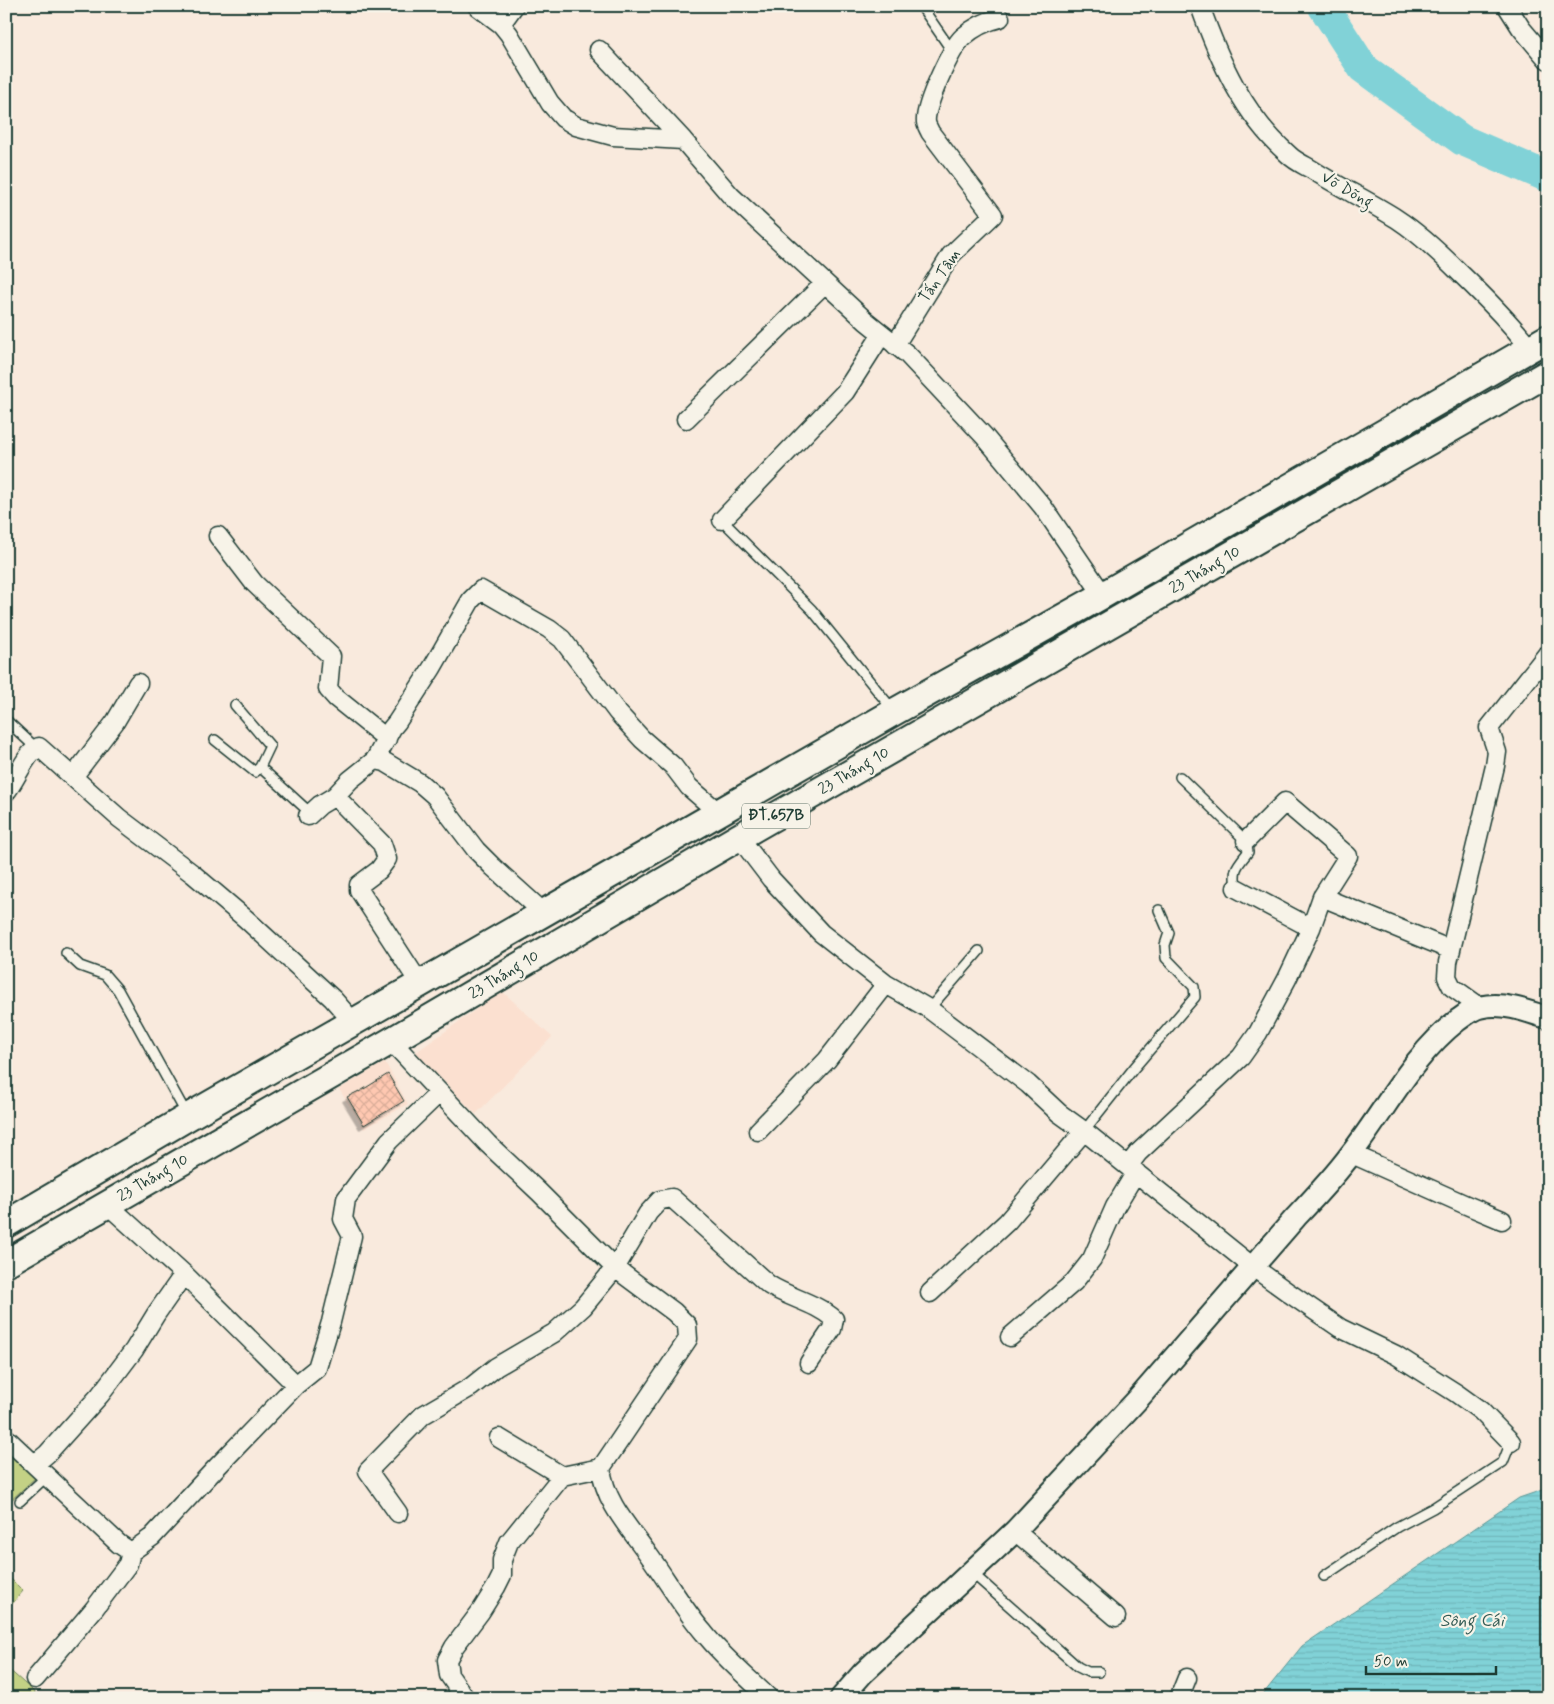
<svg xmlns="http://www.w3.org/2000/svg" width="1554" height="1704" font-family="Mynerve,sans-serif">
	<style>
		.built { fill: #fbe0d0 }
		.green { fill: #c3d185; stroke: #71875c }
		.water { fill: url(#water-rules); stroke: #5a9696 }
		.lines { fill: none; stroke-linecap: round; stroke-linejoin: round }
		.river { stroke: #81d2d7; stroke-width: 31 }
		.building { fill: url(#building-cross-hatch); stroke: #1f3d34; filter: url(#shadow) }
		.service-casing { stroke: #1f3d34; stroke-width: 12 }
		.minor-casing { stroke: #1f3d34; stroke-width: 21 }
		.tertiary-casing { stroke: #1f3d34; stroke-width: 25 }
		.primary-casing { stroke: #1f3d34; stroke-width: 30 }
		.service { stroke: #f7f3e8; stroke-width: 9 }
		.minor { stroke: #f7f3e8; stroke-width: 18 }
		.tertiary { stroke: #f7f3e8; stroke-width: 21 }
		.primary { stroke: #f7f3e8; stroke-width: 26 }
		.labels { text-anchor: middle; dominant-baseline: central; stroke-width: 4.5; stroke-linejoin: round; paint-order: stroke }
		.shield { fill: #f7f3e8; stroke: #60746a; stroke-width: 1 }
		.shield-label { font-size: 15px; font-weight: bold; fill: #1f3d34 }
		.street-label { font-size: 16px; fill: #1f3d34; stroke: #f7f3e8 }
		.water-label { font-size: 18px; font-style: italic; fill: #335b55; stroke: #f7f3e8 }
	</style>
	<defs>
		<pattern id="water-rules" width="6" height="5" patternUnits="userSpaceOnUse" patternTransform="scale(1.25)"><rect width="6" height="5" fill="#81d2d7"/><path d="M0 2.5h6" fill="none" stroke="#6fb5b9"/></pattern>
		<pattern id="building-cross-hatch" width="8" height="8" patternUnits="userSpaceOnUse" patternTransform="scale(1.25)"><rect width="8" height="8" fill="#ffc8b1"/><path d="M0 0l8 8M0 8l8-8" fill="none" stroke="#daad99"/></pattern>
		<filter id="shadow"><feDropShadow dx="-4.5" dy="4.5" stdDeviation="0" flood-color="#0004"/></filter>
	</defs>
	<rect width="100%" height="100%" fill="#f9eadd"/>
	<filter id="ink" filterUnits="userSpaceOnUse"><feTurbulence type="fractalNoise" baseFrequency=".02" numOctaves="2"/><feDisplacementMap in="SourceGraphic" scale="10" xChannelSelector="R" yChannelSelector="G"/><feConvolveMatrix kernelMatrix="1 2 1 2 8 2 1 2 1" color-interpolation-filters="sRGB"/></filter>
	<g filter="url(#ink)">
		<path class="built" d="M 502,991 L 552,1037 L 476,1114 L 415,1053 Z
			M 385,1062 L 408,1104 L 364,1129 L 339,1089 Z"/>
		<path class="green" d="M 6,1450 L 37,1476 L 6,1505 Z
			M 6,1574 L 23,1591 L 6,1611 Z
			M 6,1667 L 41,1698 L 6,1698 Z"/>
		<path class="water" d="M 1548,1488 L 1548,1698 L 1260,1698 L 1302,1646 L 1519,1498 Z"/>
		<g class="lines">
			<path class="river" d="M 1323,6 L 1363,68 L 1462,140 L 1548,177"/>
		</g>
		<path class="building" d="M 388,1074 L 404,1101 L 364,1125 L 347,1097 L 359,1091 L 359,1092 Z"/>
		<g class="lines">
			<g class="service-casing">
				<path id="service" d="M 921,6 L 952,51
					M 722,520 L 812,610 L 893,710
					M 235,705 L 270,746 L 260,767
					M 6,720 L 36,748
					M 215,740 L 255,772 L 260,767 L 306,809 L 308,816
					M 1180,777 L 1246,841 L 1248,852 C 1236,867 1233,869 1236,888
					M 66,953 L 80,966 L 105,975 L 118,990 L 187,1115
					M 929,1009 L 979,951
					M 1084,1131 L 1134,1068 L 1195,997 L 1194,987 L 1166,958 L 1165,945 L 1169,933 L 1159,910
					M 20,1501 L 47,1476
					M 971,1572 L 1078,1667 L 1088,1672 L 1099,1672
					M 1324,1576 L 1397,1527 L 1433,1508 L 1503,1462 L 1511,1442"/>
			</g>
			<g class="minor-casing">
				<path id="minor" d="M 477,6 L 501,24 L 509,34 L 550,103 L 563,118 L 576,126 L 613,136 L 683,140 L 731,196 L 866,321 L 907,354 L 984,436 L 1043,507 L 1103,595
					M 1200,6 C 1219,60 1244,116 1289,155 C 1295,161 1304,165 1311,169 C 1339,187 1369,201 1397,219 C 1420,234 1440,253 1460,273 C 1485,297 1509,321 1530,348
					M 1507,6 L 1521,28 L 1548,60
					M 501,24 L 514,6
					M 599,50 L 683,140
					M 895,345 L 951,255 L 993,215 L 930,132 C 929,129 926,125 926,122 C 924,107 951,48 963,37 C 973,28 987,21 1000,18
					M 686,419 L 825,283
					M 722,520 L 845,392 L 882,334
					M 218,536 L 254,583 L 331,656 L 328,689 L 336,698 L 387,739
					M 375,760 L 392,728 L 397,722 L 432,668 L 471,600 L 481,590 L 549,629 L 562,639 L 618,713 L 642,739 L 673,766 L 689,787 L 719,813
					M 73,777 L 115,722 L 138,683
					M 6,792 C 16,781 26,752 39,747 L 119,818 L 193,874 L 246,919 L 333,999 L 353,1022
					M 308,816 L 320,805 L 335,796
					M 739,837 L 771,879 L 821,933 L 886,984 L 929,1009 L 1028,1084 L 1059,1113 L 1084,1131 L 1253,1267 L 1289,1293 L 1340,1328 L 1396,1355 L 1456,1393 L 1481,1411 L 1511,1442
					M 1236,888 L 1311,928
					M 1322,897 L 1451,950
					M 420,984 L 359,890 L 359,885 L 379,870 L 387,859 L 382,844 L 335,796 L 350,780 L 375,760 L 385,762 L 420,783 L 435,796 L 476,850 L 493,867 L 544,913
					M 1480,1007 L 1452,987 L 1447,977 L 1448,962 L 1495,766 L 1497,752 L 1489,728 L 1548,653
					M 391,1041 L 488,1144 L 539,1192 L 615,1268 L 674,1312 L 687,1325 L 688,1339 L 601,1468 C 605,1503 629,1527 648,1554 C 667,1580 683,1609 704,1633 C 723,1657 747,1677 769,1698
					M 758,1131 L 827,1060 L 886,984
					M 1352,1154 L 1464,1204 L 1502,1220
					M 1128,1166 L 1138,1153 L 1241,1057 L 1258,1033 L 1287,979 L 1311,928 L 1322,897 L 1348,856 L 1285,802 L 1246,841
					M 930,1293 L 1007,1222 L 1084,1131
					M 1010,1337 L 1074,1282 L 1092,1259 L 1115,1207 L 1136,1172
					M 296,1385 L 317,1368 L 331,1322 L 352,1236 L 343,1219 L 346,1199 L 389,1141 L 439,1093
					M 6,1438 L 119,1544 L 131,1552 L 152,1537 L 215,1469 L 296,1385 L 184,1274 L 108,1205
					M 499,1438 L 562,1476
					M 35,1464 L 47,1454 L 100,1395 L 134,1350 L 156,1314 L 184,1274
					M 398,1513 L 368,1471 L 423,1415 L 471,1387 L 496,1367 L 554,1333 L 583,1307 L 615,1268 L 648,1213 L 660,1200 L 672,1198 L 769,1285 C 790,1298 816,1303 834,1319 L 832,1329 L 809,1363
					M 1015,1531 L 1116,1617
					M 35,1679 L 94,1609 L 128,1564 L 131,1552
					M 465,1698 L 449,1675 L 447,1660 L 454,1647 L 481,1611 L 496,1587 L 502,1575 L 502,1560 L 509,1542 L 562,1476 L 601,1468
					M 1179,1698 L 1187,1678"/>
			</g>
			<g class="tertiary-casing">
				<path id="tertiary" d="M 841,1698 L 863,1673 L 1015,1531 L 1138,1399 L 1296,1217 C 1315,1197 1334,1177 1351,1154 C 1386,1109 1412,1056 1458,1020 C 1464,1016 1473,1008 1481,1007 C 1503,1002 1527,1011 1548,1018"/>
			</g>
			<g class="primary-casing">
				<path id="primary" d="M 6,1224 L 188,1117 L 894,712 L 1103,595 L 1548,338
					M 6,1263 L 391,1041 L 739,837 L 1548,373"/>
			</g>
			<use href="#service" class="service"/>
			<use href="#minor" class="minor"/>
			<use href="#tertiary" class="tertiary"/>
			<use href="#primary" class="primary"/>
		</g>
	</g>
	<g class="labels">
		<rect class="shield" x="742" y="803.5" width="68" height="25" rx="4"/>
		<g class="shield-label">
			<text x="776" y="816">ĐT.657B</text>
		</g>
		<g class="street-label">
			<text transform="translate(1347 190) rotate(30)">Võ Dõng</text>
			<text transform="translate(940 276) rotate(-55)">Tấn Tâm</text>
			<text transform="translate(1205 570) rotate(-30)">23 Tháng 10</text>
			<text transform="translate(854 771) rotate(-30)">23 Tháng 10</text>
			<text transform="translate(504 975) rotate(-31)">23 Tháng 10</text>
			<text transform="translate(153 1178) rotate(-30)">23 Tháng 10</text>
		</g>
		<g class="water-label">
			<text x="1472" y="1621">Sông Cái</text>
		</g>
	</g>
	<rect width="1554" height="1704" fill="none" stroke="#f7f3e8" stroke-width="25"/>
	<rect x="12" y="12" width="1529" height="1679" fill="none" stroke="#1f3d34" stroke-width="2" filter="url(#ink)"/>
	<path d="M1366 1666v8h130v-8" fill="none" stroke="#1f3d34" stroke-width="2.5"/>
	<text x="1374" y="1666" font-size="15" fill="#1f3d34" stroke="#f7f3e8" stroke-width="4" paint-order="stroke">50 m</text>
</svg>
